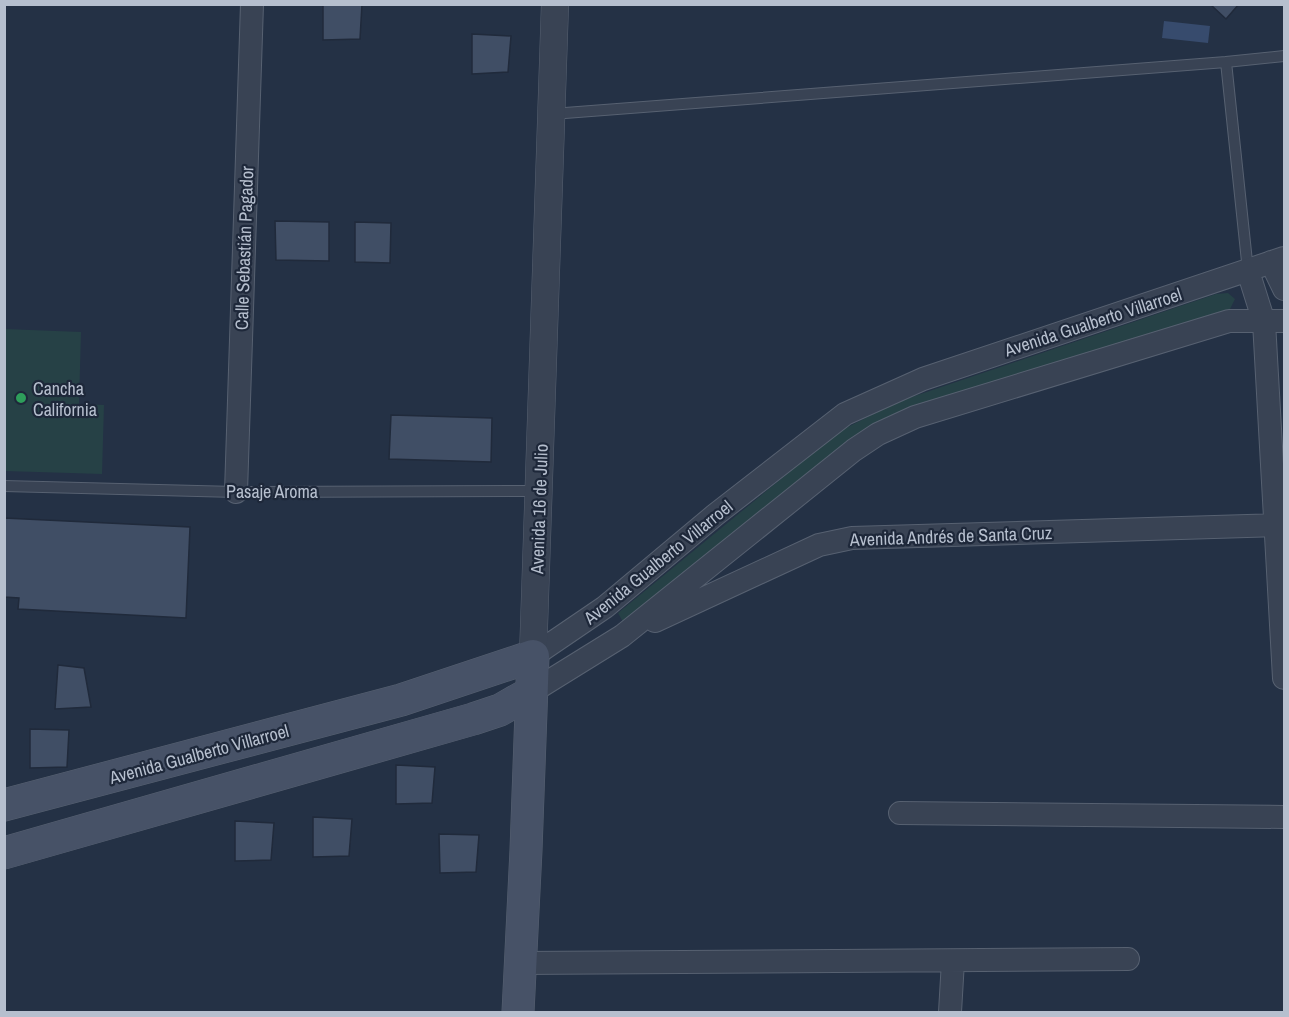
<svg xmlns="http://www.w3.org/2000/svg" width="1289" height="1017" font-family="'Archivo Narrow',sans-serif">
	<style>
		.green { fill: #264146 }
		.water { fill: #374b6d }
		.building { fill: #404e65; stroke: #202a3b; stroke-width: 1.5 }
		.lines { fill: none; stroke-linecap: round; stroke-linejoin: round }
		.service-casing { stroke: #576171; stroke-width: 12 }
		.minor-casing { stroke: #576171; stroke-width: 24 }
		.tertiary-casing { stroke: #576171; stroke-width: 28 }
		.secondary-casing { stroke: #576171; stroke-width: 33 }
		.service { stroke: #394354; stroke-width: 10 }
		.minor { stroke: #394354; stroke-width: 22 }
		.tertiary { stroke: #394354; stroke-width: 27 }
		.secondary { stroke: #475267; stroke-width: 32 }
		.leisure-dot { fill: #2e9e5b; stroke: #1e283a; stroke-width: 2 }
		.labels { text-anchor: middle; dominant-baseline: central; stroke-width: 4.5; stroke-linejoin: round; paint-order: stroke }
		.street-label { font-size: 18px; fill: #b6bfce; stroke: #1e283a }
		.poi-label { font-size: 18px; fill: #b6bfce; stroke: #1e283a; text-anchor: start }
	</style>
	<rect width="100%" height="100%" fill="#243145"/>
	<path class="green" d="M 1228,293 L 1235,299 L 1230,309 L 913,407 L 623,622 L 618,613 L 838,432 L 897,402 L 1216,294 Z
		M 5,329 L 81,332 L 79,404 L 104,405 L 102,474 L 5,471 Z"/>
	<path class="water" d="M 1164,21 L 1210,26 L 1208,43 L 1162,38 Z"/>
	<path class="building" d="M 323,4 L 362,4 L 360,39 L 323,40 Z
		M 1210,4 L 1239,4 L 1226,19 Z
		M 472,34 L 511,36 L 508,72 L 472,74 Z
		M 275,221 L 329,222 L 329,261 L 276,260 Z
		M 355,222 L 391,223 L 390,263 L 355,262 Z
		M 391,415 L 492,418 L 491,462 L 389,459 Z
		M 4,518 L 190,527 L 186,618 L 18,609 L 19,598 L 4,597 Z
		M 58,665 L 84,668 L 91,707 L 55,709 Z
		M 30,729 L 69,730 L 67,767 L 30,768 Z
		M 396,765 L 435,767 L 432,803 L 396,804 Z
		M 313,817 L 352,819 L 349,856 L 313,857 Z
		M 235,821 L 274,823 L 271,860 L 235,861 Z
		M 439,834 L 479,835 L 476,872 L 440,873 Z"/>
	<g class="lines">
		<g class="service-casing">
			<path id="service" d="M 1226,62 L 1248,271
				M 552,114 L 1226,62 L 1284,56
				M 4,486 L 236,492 L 538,491"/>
		</g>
		<g class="minor-casing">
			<path id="minor" d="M 1271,262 L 1284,289
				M 1248,271 L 1264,322 L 1284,678
				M 236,492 L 252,4
				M 655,621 L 819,545 L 852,538 L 1284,525
				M 533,656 L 605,607 L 715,515 L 845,414 L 923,379 L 1284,258
				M 530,693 L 622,636 L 854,450 L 878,434 L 915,417 L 1229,321 L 1284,321
				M 900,813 L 1284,817
				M 520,963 L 1128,959
				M 950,1012 L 953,961"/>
		</g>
		<g class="tertiary-casing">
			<path id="tertiary" d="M 533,656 L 555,4"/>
		</g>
		<g class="secondary-casing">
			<path id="secondary" d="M 4,805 L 401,700 L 533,656 L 526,850 L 518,1012
				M 4,853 L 473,719 L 500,710 L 530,693"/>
		</g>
		<use href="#service" class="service"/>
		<use href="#minor" class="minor"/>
		<use href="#tertiary" class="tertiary"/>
		<use href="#secondary" class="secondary"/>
	</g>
	<circle class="leisure-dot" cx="21" cy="398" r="6"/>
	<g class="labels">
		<g class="street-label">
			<text transform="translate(244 248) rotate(-88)">Calle Sebastián Pagador</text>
			<text transform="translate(1093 322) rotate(-18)">Avenida Gualberto Villarroel</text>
			<text x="272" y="491">Pasaje Aroma</text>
			<text transform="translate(539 509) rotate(-88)">Avenida 16 de Julio</text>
			<text transform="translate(951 536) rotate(-2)">Avenida Andrés de Santa Cruz</text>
			<text transform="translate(658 562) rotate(-39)">Avenida Gualberto Villarroel</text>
			<text transform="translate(199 754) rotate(-15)">Avenida Gualberto Villarroel</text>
		</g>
		<g class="poi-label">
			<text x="33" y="388">Cancha<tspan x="33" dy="21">California</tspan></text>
		</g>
	</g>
	<rect width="1289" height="1017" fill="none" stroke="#b6bfce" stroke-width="12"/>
</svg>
